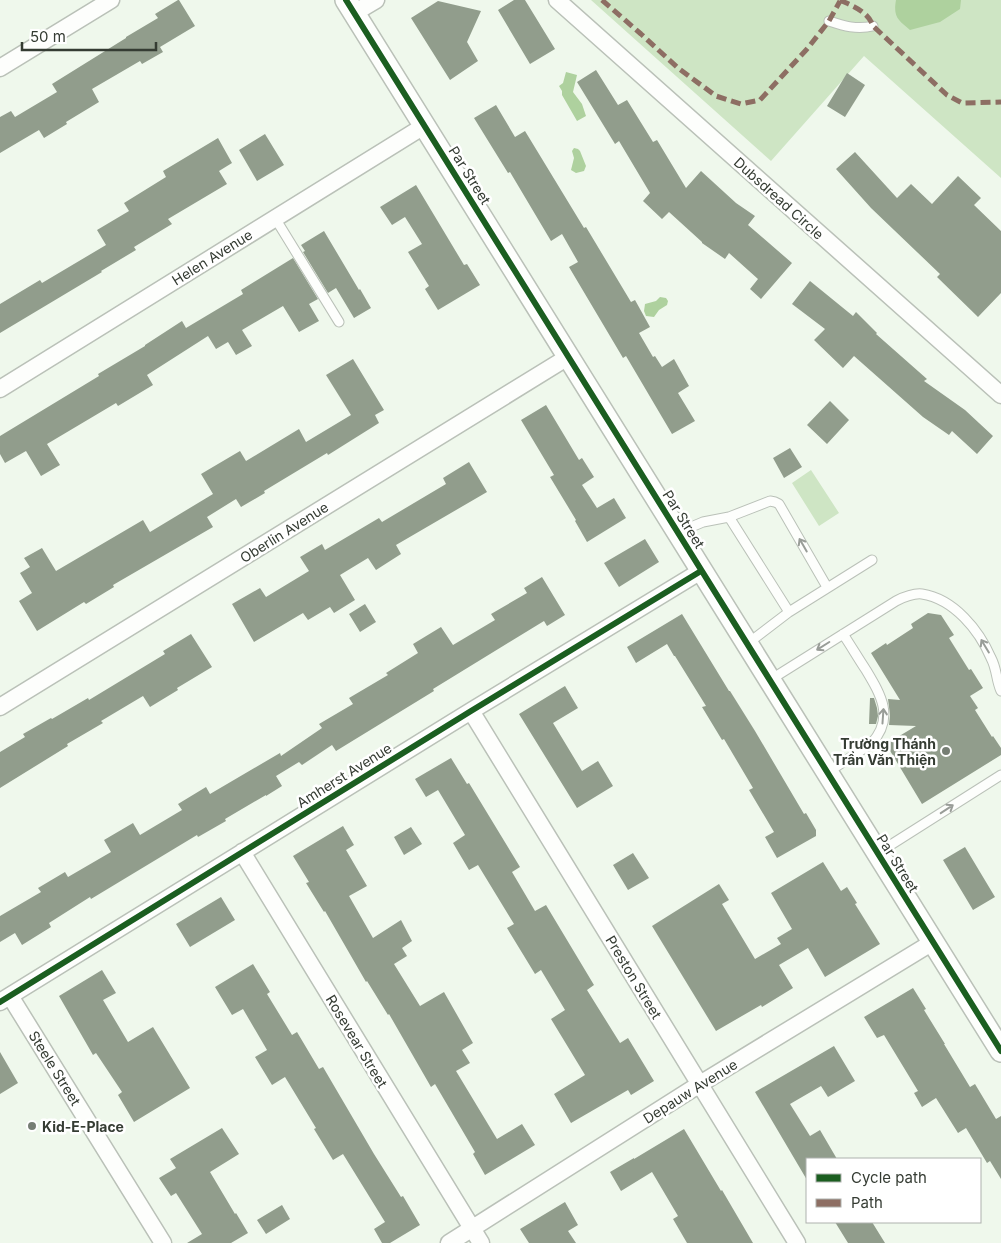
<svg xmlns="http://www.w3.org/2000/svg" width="1001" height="1243" font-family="Inter,sans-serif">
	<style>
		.green { fill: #cee5c4 }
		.water { fill: #aed19e }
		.building { fill: #919d8c }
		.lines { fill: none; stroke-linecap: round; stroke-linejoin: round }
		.service-casing { stroke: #bac1b8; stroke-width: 11 }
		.minor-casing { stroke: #bac1b8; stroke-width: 19 }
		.tertiary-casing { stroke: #bac1b8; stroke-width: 24 }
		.service { stroke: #fdfefc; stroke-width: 9 }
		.minor { stroke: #fdfefc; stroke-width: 16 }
		.tertiary { stroke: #fdfefc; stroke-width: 21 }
		.quiet { stroke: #8d6e63; stroke-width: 5; stroke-dasharray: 10 5; stroke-linecap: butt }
		.cycleway-casing { stroke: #fff; stroke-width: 9 }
		.cycleway { stroke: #1b5e20; stroke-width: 6 }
		.oneway { stroke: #999d98 }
		.poi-dot { fill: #767e74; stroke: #fff; stroke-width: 2 }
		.labels { text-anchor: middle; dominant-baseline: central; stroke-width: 5; stroke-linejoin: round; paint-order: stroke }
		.street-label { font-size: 14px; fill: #353c33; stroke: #fff }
		.poi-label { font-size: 14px; font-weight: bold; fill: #353c33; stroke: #fff; text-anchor: end }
	</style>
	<rect width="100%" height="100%" fill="#eff8ec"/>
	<path class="green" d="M 591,0 L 1001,0 L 1001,178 L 864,56 L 771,161 Z
		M 811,470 L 839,513 L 819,526 L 792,483 Z"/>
	<path class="water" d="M 896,0 L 961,0 L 960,9 L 940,22 L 910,30 C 898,20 893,17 896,0 Z
		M 566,72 L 577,75 L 573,92 L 582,104 L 586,116 L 577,121 L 562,95 L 562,91 L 559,86 L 563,83 Z
		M 574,148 L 578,149 L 580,151 L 586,166 L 584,171 L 576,173 L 571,170 L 574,158 L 572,151 Z
		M 660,297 L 666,298 L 668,301 L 667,305 L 659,310 L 654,317 L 646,316 L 644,311 L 645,304 L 656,301 Z"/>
	<path class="building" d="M 178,0 L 179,0 L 195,26 L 160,47 L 163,52 L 142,64 L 140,61 L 92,89 L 99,102 L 66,122 L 67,124 L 44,138 L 39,130 L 0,153 L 0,117 L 11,111 L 15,117 L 57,92 L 52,84 L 126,38 L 126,37 L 158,18 L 155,14 Z
		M 514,0 L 525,0 L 555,49 L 530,64 L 498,10 Z
		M 438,1 L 481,11 L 467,42 L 478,61 L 450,80 L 411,18 Z
		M 596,70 L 618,105 L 627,100 L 653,142 L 657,140 L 686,188 L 701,171 L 736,203 L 755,216 L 748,225 L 792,263 L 761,299 L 750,289 L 758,279 L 729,253 L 725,259 L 702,243 L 702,242 L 669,212 L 662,219 L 643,201 L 650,193 L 619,141 L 615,144 L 577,82 Z
		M 847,73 L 865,85 L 845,117 L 827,106 Z
		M 496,105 L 515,137 L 525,131 L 584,228 L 586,227 L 631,302 L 635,300 L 650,327 L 639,333 L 653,357 L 655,356 L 662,367 L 674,359 L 689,386 L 678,393 L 695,421 L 672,434 L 626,356 L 623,358 L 569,267 L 578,262 L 562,234 L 551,241 L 510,172 L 508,173 L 474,118 Z
		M 265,134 L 284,165 L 257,181 L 239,150 Z
		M 218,138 L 232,163 L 219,171 L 227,184 L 168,219 L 172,224 L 134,247 L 136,250 L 101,271 L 102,272 L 0,333 L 0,304 L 40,280 L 42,283 L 106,245 L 97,230 L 129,211 L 124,203 L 166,177 L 163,171 Z
		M 855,152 L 897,198 L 911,184 L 932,204 L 958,176 L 981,198 L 974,205 L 1001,231 L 1001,293 L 978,317 L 937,277 L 940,274 L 871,208 L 836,169 Z
		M 416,185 L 464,265 L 467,264 L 480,285 L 438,310 L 425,289 L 429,286 L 408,252 L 422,244 L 405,217 L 392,225 L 380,207 Z
		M 324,231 L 359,290 L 360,289 L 371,308 L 354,318 L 336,288 L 328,293 L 303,252 L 305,251 L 301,245 Z
		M 293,258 L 318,299 L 309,304 L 319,321 L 299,332 L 283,306 L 242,330 L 252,346 L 236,355 L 228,342 L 216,349 L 208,336 L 147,375 L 153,385 L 118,406 L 116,403 L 47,444 L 60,465 L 41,476 L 26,451 L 5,463 L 0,454 L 0,436 L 99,376 L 98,374 L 145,346 L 145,345 L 182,321 L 186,328 L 243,294 L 241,290 Z
		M 810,281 L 853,316 L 856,312 L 877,333 L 876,334 L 927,379 L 924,381 L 965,410 L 993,436 L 977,454 L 952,431 L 949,435 L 923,417 L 854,356 L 843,368 L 814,340 L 825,329 L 792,304 Z
		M 353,359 L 384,410 L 375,415 L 379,423 L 328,455 L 327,453 L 264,491 L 265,493 L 241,507 L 236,499 L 207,517 L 213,527 L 113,585 L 114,587 L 86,604 L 84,602 L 37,631 L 19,601 L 32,593 L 20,573 L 30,567 L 24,558 L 42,548 L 56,571 L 143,520 L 150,532 L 213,494 L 201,474 L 240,451 L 246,461 L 299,429 L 306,442 L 351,415 L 326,375 Z
		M 830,401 L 849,420 L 827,444 L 807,425 Z
		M 546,405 L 579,460 L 582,458 L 594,477 L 582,485 L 597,508 L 614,498 L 626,518 L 587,542 L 575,521 L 576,520 L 550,477 L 554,475 L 521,420 Z
		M 790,448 L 802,467 L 784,478 L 773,458 Z
		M 469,462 L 487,492 L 396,545 L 401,554 L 376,570 L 368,558 L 340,575 L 355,600 L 334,613 L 330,607 L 308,620 L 303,613 L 254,642 L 232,604 L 260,588 L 266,597 L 309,571 L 300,557 L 322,544 L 325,550 L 379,518 L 382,522 L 446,484 L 443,478 Z
		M 645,539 L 659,562 L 619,587 L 604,563 Z
		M 542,577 L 565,615 L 547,626 L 544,621 L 433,689 L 434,691 L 336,751 L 332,745 L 302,765 L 299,762 L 276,776 L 282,786 L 266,796 L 266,795 L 225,819 L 226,821 L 198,837 L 197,835 L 91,899 L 90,897 L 49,923 L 51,927 L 22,945 L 15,933 L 0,942 L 0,916 L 41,892 L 38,888 L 65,872 L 68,877 L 111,852 L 104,840 L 133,823 L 140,835 L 182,810 L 178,804 L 206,787 L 210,794 L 280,753 L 281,756 L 322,728 L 319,724 L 353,704 L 349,698 L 388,675 L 386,673 L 418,653 L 413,644 L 441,627 L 453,645 L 495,620 L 491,614 L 527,593 L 524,588 Z
		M 365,604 L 376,622 L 360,632 L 349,614 Z
		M 928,613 L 941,615 L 954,635 L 949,638 L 969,670 L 971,669 L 983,688 L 970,696 L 978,708 L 975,710 L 992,737 L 993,736 L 1001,748 L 1001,755 L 922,804 L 886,744 L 916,726 L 889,725 L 890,715 L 888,699 L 900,700 L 871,653 L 886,643 L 887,645 L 913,628 L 911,624 Z
		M 682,614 L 729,691 L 730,691 L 755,731 L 804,814 L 806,813 L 816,830 L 816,836 L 777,858 L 765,837 L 774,832 L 749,790 L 753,788 L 724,739 L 722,740 L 702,707 L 706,706 L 675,656 L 674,656 L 667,644 L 636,663 L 627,647 Z
		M 191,634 L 212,667 L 177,688 L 178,690 L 150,707 L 143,696 L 101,721 L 103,723 L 67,744 L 68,746 L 0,788 L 0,752 L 25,737 L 23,734 L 51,718 L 52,719 L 88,698 L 89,700 L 165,654 L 163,651 Z
		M 565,686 L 578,708 L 553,723 L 582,771 L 598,761 L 613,786 L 577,808 L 519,714 Z
		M 870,698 L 874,698 L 877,708 L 878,716 L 876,724 L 869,724 Z
		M 451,758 L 467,784 L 469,783 L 520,867 L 512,872 L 535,911 L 546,905 L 594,985 L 587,990 L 620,1043 L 628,1038 L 654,1081 L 631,1095 L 628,1090 L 571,1123 L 554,1094 L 585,1075 L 551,1019 L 565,1010 L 541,970 L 535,974 L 507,928 L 514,924 L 478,865 L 469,870 L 453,843 L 465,835 L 438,790 L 426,797 L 415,779 Z
		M 343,826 L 354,845 L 346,850 L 367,886 L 349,896 L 373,938 L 401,920 L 412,941 L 402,948 L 407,956 L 394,964 L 420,1006 L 444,992 L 473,1043 L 462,1050 L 470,1063 L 456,1071 L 497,1139 L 522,1124 L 535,1145 L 485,1175 L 473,1154 L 475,1152 L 435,1084 L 431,1087 L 389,1014 L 388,1015 L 367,981 L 366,982 L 325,911 L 324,912 L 306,883 L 309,882 L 293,856 Z
		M 411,827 L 422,844 L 404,855 L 394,837 Z
		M 965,847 L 995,897 L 973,910 L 943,860 Z
		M 633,853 L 649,878 L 628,890 L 613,865 Z
		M 823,862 L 841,891 L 847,887 L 857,903 L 855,904 L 880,944 L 825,977 L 808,948 L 779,965 L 793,988 L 762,1007 L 761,1005 L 716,1031 L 652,926 L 719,884 L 729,900 L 722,904 L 755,959 L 781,944 L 777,938 L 792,929 L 771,893 Z
		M 221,897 L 235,920 L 190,947 L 176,924 Z
		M 253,964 L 270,992 L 267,994 L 292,1035 L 297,1032 L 319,1069 L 323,1067 L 374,1154 L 401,1197 L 403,1196 L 420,1225 L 390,1243 L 382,1243 L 374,1229 L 385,1222 L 343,1154 L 333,1160 L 314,1129 L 316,1128 L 285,1077 L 272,1085 L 255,1057 L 267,1050 L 243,1009 L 232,1015 L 215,987 Z
		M 102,970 L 116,993 L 103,1000 L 128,1042 L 153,1027 L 190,1088 L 134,1122 L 118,1095 L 122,1092 L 96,1053 L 93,1055 L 59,996 Z
		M 913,988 L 926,1009 L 924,1010 L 945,1044 L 944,1044 L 970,1087 L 975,1084 L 996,1119 L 1001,1116 L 1001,1179 L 990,1161 L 987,1163 L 966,1128 L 958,1133 L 936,1098 L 922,1107 L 914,1093 L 918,1091 L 884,1035 L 877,1038 L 864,1017 Z
		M 834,1046 L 855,1081 L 828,1097 L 821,1086 L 790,1104 L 810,1136 L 820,1130 L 837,1159 L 807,1159 L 807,1180 L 755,1092 Z
		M 0,1052 L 18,1083 L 0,1094 Z
		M 222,1128 L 239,1154 L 210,1172 L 235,1214 L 236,1213 L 248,1233 L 231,1243 L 187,1243 L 202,1234 L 176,1193 L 171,1196 L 159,1178 L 176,1168 L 170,1159 Z
		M 684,1129 L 721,1191 L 722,1190 L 753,1243 L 687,1243 L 673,1219 L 678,1216 L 652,1172 L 621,1191 L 610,1172 L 634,1158 L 634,1159 Z
		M 565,1202 L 578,1225 L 568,1231 L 576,1243 L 529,1243 L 520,1229 Z
		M 282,1205 L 290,1219 L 266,1234 L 257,1220 Z
		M 835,1222 L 872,1222 L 885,1243 L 848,1243 Z"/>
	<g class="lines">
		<g class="service-casing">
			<path id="service" d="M 829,21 C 844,26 857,30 873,26
				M 275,218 L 339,322
				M 729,517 L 770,501 L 775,502 L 779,504 L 827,587
				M 677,533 L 703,522 L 729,517 L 789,612
				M 747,644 L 789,612 L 872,560
				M 770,680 L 896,601 C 904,597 913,593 922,594 C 954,599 979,630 991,658 C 997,669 996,680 1001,691
				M 828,772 L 871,744 C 895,718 881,695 866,670 C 858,658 851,646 843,634
				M 878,853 L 1001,775"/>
		</g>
		<g class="minor-casing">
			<path id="minor" d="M 557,0 L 1001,395
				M 354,13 L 376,0
				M 0,68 L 111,0
				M 0,389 L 424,126
				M 0,707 L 568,357
				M 471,711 L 797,1243
				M 242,852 L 481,1243
				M 10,996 L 163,1243
				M 0,1002 L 471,711 L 701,571
				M 449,1243 L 700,1084 L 933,942"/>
		</g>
		<g class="tertiary-casing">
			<path id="tertiary" d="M 346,0 L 1001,1051"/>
		</g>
		<use href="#service" class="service"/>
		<use href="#minor" class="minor"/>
		<use href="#tertiary" class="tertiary"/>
		<path class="quiet" d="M 602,0 L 641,34 L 678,68 L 716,96 L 741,104 L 760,100 L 807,49 L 829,21 L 840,1
			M 840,0 C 852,6 868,11 873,26 L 947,95 L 962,103 L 1001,102"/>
		<g class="cycleway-casing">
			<path id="cycleway" d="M 346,0 L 1001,1051
				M 0,1002 L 471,711 L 701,571"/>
		</g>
		<use href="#cycleway" class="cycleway"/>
	</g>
	<defs><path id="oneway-shaft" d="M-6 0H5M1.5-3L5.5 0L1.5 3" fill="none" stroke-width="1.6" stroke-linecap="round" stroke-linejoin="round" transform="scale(1.25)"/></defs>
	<g class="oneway">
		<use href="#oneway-shaft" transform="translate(803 545) rotate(-120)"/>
		<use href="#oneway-shaft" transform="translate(823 646) rotate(148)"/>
		<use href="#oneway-shaft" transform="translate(985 646) rotate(-121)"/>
		<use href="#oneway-shaft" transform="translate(883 716) rotate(-86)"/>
		<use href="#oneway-shaft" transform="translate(947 809) rotate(-33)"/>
	</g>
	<g class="poi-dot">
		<circle cx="946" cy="751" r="5"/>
		<circle cx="32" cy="1126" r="5"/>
	</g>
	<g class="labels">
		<g class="street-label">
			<text transform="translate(470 175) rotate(58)">Par Street</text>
			<text transform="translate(779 198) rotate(42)">Dubsdread Circle</text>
			<text transform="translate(212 257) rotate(-32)">Helen Avenue</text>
			<text transform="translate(684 519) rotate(58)">Par Street</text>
			<text transform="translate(284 532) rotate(-32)">Oberlin Avenue</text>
			<text transform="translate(344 775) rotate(-32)">Amherst Avenue</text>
			<text transform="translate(898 863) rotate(58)">Par Street</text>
			<text transform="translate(634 977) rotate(59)">Preston Street</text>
			<text transform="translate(357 1041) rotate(59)">Rosevear Street</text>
			<text transform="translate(55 1068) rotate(58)">Steele Street</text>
			<text transform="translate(690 1091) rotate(-32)">Depauw Avenue</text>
		</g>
		<g class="poi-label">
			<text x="936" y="743">Trường Thánh<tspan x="936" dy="16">Trần Văn Thiện</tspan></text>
			<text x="42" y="1126" text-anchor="start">Kid-E-Place</text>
		</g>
	</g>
	<rect x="806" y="1158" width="175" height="65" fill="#ffffff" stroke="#aeb1ad"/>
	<rect x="816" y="1174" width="25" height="8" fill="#1b5e20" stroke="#aeb1ad"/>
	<text x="851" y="1183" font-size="15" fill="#353c33">Cycle path</text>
	<rect x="816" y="1199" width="25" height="8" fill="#8d6e63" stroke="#aeb1ad"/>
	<text x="851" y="1208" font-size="15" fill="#353c33">Path</text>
	<path d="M22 42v8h134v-8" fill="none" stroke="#353c33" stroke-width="2.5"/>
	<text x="30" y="42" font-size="15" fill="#353c33" stroke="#ffffff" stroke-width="4" paint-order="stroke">50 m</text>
</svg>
